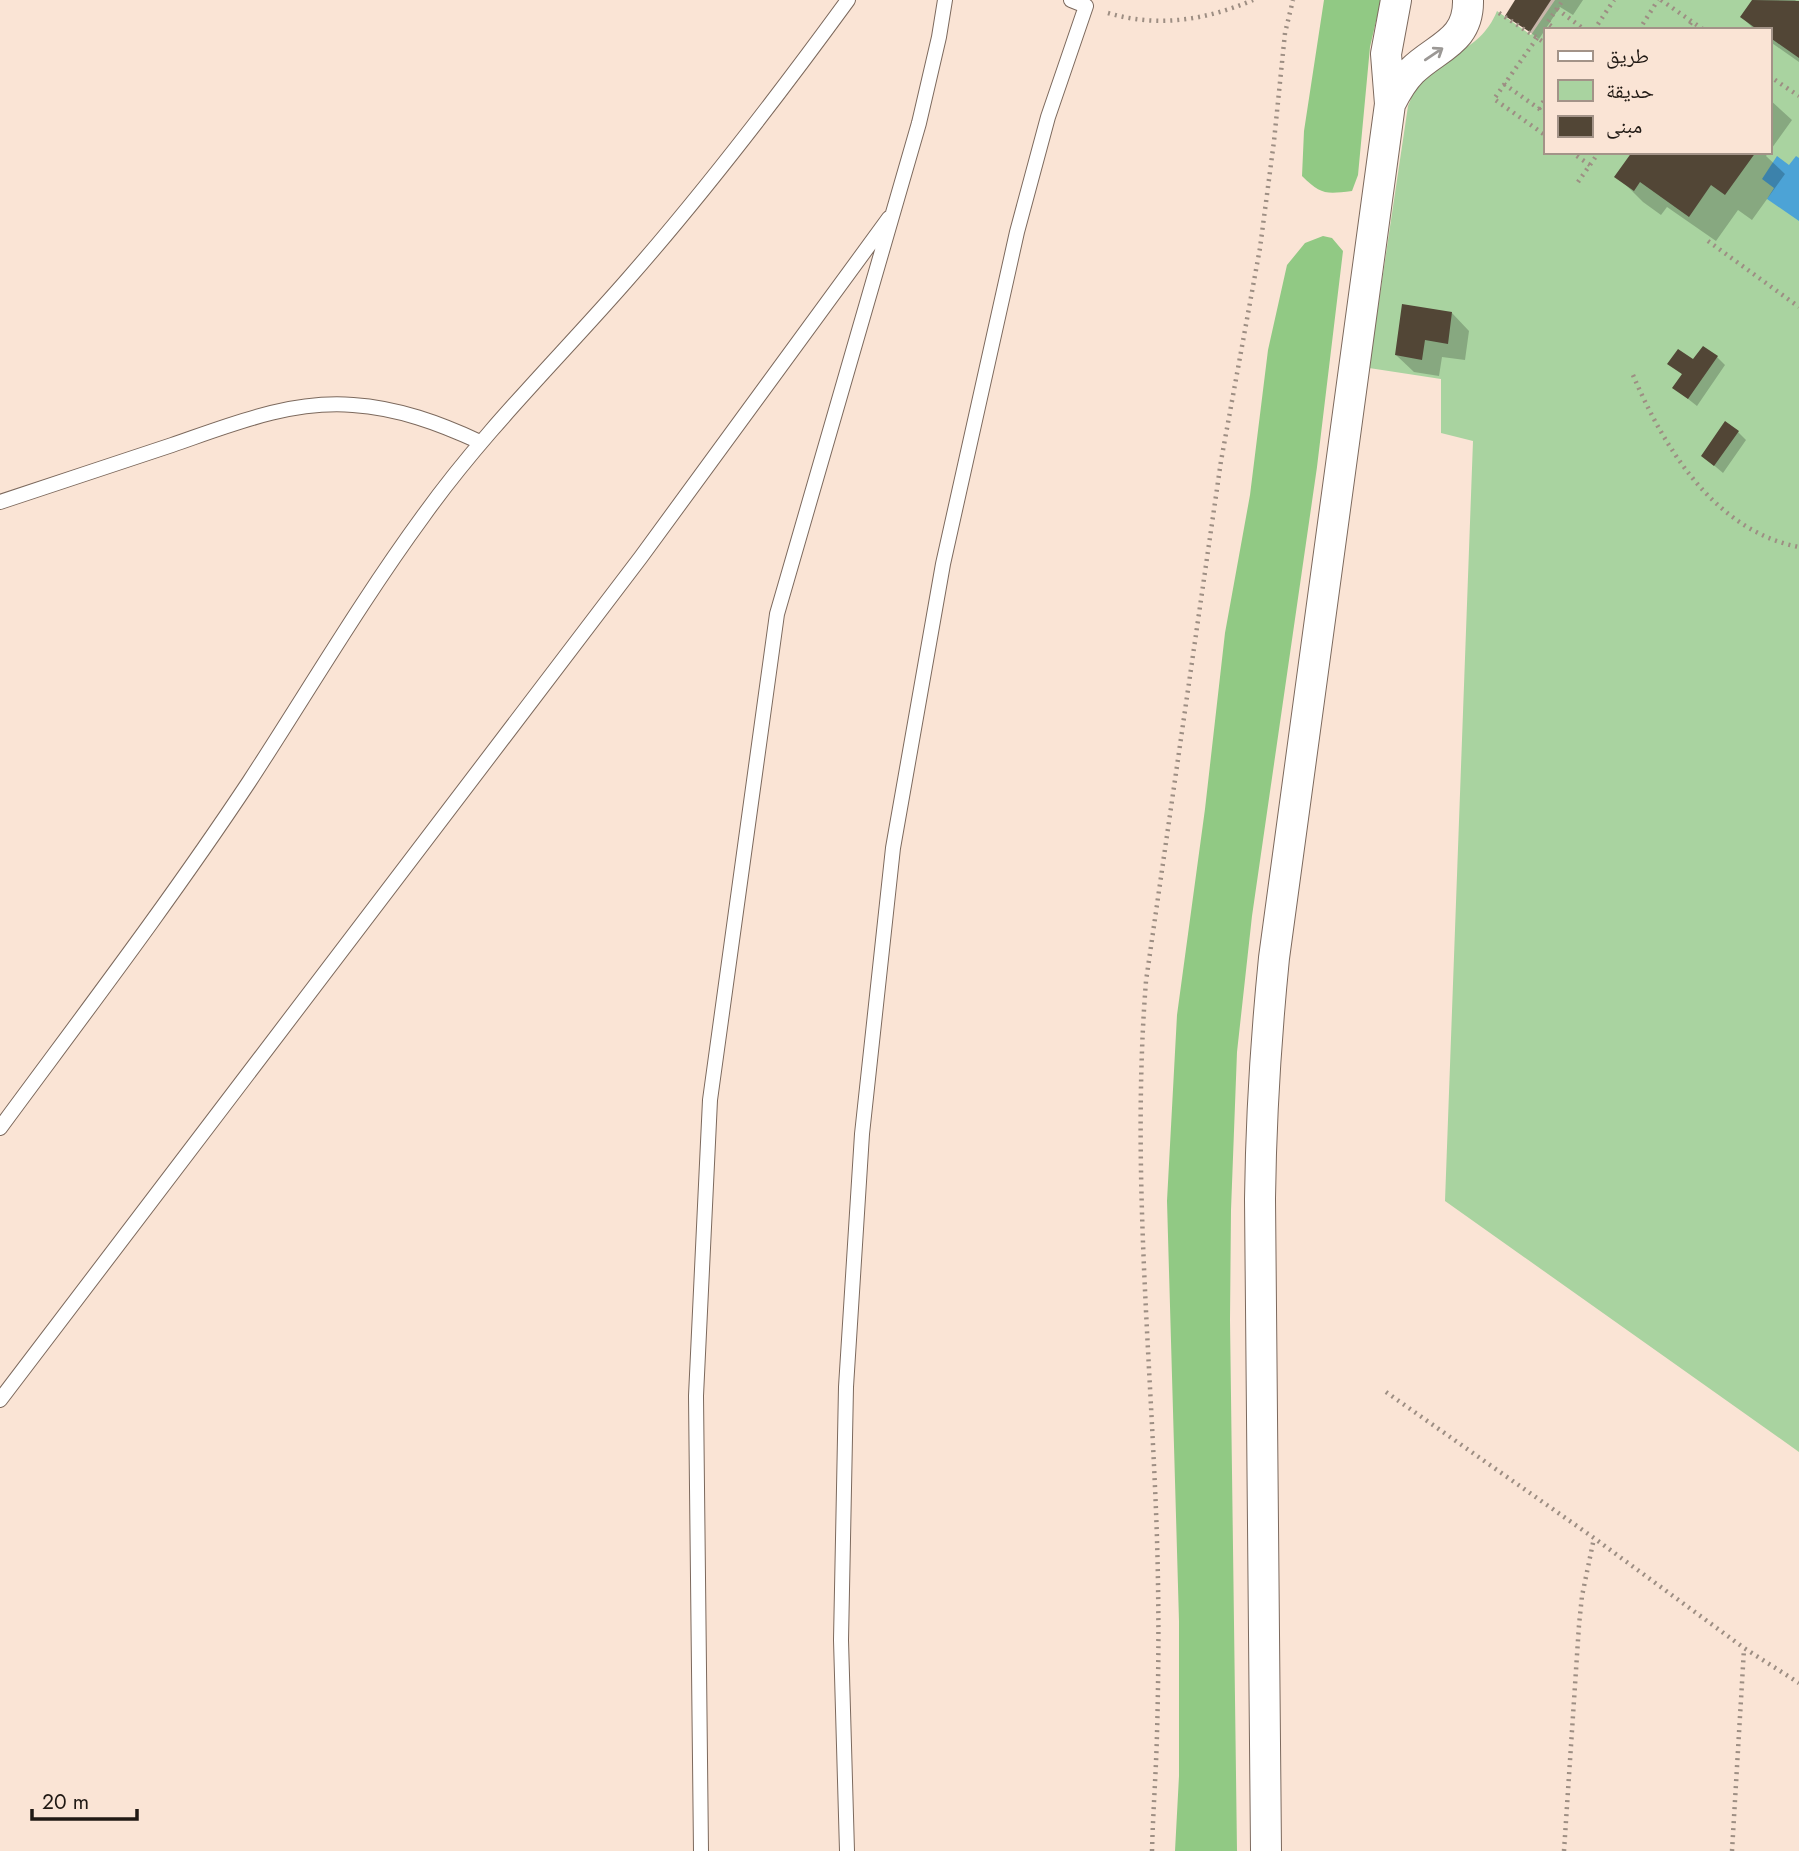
<svg xmlns="http://www.w3.org/2000/svg" width="1799" height="1851" font-family="Jost,'Noto Naskh Arabic',sans-serif">
	<style>
		.green { fill: #a9d3a0; fill-rule: evenodd }
		.forest { fill: #91c984 }
		.water { fill: #4ca3d6 }
		.shadow { fill: #0003 }
		.building { fill: #524636 }
		.lines { fill: none; stroke-linecap: round; stroke-linejoin: round }
		.lane-casing { stroke: #7c695d; stroke-width: 16 }
		.street-casing { stroke: #7c695d; stroke-width: 32 }
		.path { stroke: #9d8e83; stroke-width: 4.5; stroke-dasharray: 2 5; stroke-linecap: butt }
		.lane { stroke: #fff; stroke-width: 14 }
		.street { stroke: #fff; stroke-width: 30 }
		.oneway { stroke: #9b9895 }
	</style>
	<rect width="100%" height="100%" fill="#fae4d5"/>
	<path class="green" d="M 1555,0 L 1799,0 L 1799,1452 L 1445,1201 L 1473,441 L 1441,433 L 1441,379 L 1369,368 L 1408,106 C 1411,100 1413,91 1416,85 C 1438,51 1478,57 1497,11 L 1531,35 ZM 1545,30 L 1769,30 L 1769,152 L 1545,152 Z"/>
	<path class="forest" d="M 1324,0 L 1381,0 L 1370,47 L 1358,175 L 1352,191 C 1326,194 1321,195 1302,176 L 1304,131 Z
		M 1323,236 L 1332,238 L 1343,251 L 1317,467 L 1252,916 L 1237,1052 L 1231,1210 L 1230,1320 L 1237,1851 L 1175,1851 L 1179,1776 L 1179,1621 L 1167,1201 L 1177,1015 L 1205,809 L 1225,633 L 1250,495 L 1268,350 L 1287,265 L 1305,243 Z"/>
	<path class="water" d="M 1777,156 L 1789,165 L 1796,156 L 1799,158 L 1799,221 L 1767,199 L 1774,188 L 1762,179 Z"/>
	<path class="shadow" d="M 1517,0 L 1583,0 L 1573,15 L 1560,7 L 1539,39 L 1507,15 Z
		M 1755,0 L 1795,0 L 1799,3 L 1799,62 L 1769,41 L 1769,30 L 1755,30 L 1742,17 Z
		M 1769,99 L 1792,120 L 1769,152 Z
		M 1634,152 L 1769,152 L 1766,156 L 1785,174 L 1752,220 L 1738,210 L 1716,241 L 1667,207 L 1661,215 L 1643,202 L 1617,176 Z
		M 1452,313 L 1469,331 L 1465,360 L 1442,357 L 1439,376 L 1414,372 L 1396,355 Z
		M 1717,357 L 1725,365 L 1697,406 L 1674,388 L 1683,375 L 1670,364 Z
		M 1738,432 L 1746,440 L 1723,473 L 1703,456 Z"/>
	<path class="building" d="M 1515,0 L 1551,0 L 1530,32 L 1505,16 Z
		M 1752,0 L 1799,1 L 1799,58 L 1769,37 L 1769,30 L 1758,30 L 1740,17 Z
		M 1632,152 L 1756,152 L 1725,195 L 1711,185 L 1689,217 L 1640,182 L 1634,191 L 1614,177 Z
		M 1402,304 L 1452,312 L 1448,344 L 1425,340 L 1422,360 L 1395,355 Z
		M 1703,346 L 1718,356 L 1688,399 L 1672,388 L 1682,374 L 1667,364 L 1678,349 L 1693,359 Z
		M 1725,421 L 1739,431 L 1714,466 L 1701,456 Z"/>
	<g class="lines">
		<g class="lane-casing">
			<path id="lane" d="M 0,502 C 57,483 115,464 172,445 C 230,425 290,400 353,405 C 398,408 439,423 480,442
				M 0,1128 C 84,1014 170,901 249,782 C 307,693 361,601 424,515 C 485,430 560,357 628,279 C 706,190 778,96 848,0
				M 0,1400 L 641,557 L 889,218
				M 701,1851 L 696,1396 L 710,1100 L 777,614 L 919,123 L 939,37 L 945,0
				M 847,1851 L 841,1640 L 846,1387 L 862,1134 L 893,848 L 943,564 L 1017,232 L 1048,117 L 1086,6 L 1071,0"/>
		</g>
		<g class="street-casing">
			<path id="street" d="M 1390,104 C 1396,92 1402,81 1412,71 C 1436,47 1469,42 1468,0
				M 1266,1851 L 1260,1199 C 1261,1118 1266,1038 1274,958 L 1390,104 L 1386,54 L 1396,0"/>
		</g>
		<path class="path" d="M 1661,0 L 1704,30
			M 1557,9 L 1585,30
			M 1108,13 C 1158,28 1206,20 1253,0
			M 1499,13 L 1545,43
			M 1557,30 L 1547,23 L 1563,0
			M 1594,30 L 1614,0
			M 1639,30 L 1658,0
			M 1686,30 L 1692,21
			M 1537,38 L 1494,99 L 1545,135
			M 1769,76 L 1799,96
			M 1504,84 L 1545,113
			M 1539,109 L 1545,99
			M 1571,152 L 1590,165
			M 1578,182 L 1599,152
			M 1708,241 L 1799,307
			M 1633,375 C 1664,448 1715,531 1799,547
			M 1386,1392 L 1594,1538 L 1744,1648 L 1799,1683
			M 1152,1851 C 1153,1812 1156,1773 1157,1734 C 1159,1660 1159,1585 1156,1511 C 1149,1334 1132,1158 1146,981 L 1221,461 L 1260,248 L 1274,141 L 1285,33 L 1293,0
			M 1564,1851 L 1579,1625 L 1582,1596 L 1594,1538
			M 1732,1851 L 1744,1649"/>
		<use href="#lane" class="lane"/>
		<use href="#street" class="street"/>
	</g>
	<defs><path id="oneway-shaft" d="M-6 0H5M1.5-3L5.5 0L1.5 3" fill="none" stroke-width="1.6" stroke-linecap="round" stroke-linejoin="round" transform="scale(1.75)"/></defs>
	<use class="oneway" href="#oneway-shaft" transform="translate(1434 54) rotate(-34)"/>
	<rect x="1544" y="28" width="228" height="126" fill="#fae4d5" stroke="#a39388" stroke-width="2"/>
	<rect x="1558" y="51" width="35" height="10" fill="#ffffff" stroke="#a39388" stroke-width="2"/>
	<text x="1606" y="63" font-size="21" fill="#201914">طريق</text>
	<rect x="1558" y="80" width="35" height="21" fill="#a9d3a0" stroke="#a39388" stroke-width="2"/>
	<text x="1606" y="98" font-size="21" fill="#201914">حديقة</text>
	<rect x="1558" y="116" width="35" height="21" fill="#524636" stroke="#a39388" stroke-width="2"/>
	<text x="1606" y="133" font-size="21" fill="#201914">مبنى</text>
	<path d="M32 1809v10h105v-10" fill="none" stroke="#201914" stroke-width="3.5"/>
	<text x="42" y="1809" font-size="21" fill="#201914" stroke="#fae4d5" stroke-width="5" paint-order="stroke">20 m</text>
</svg>
